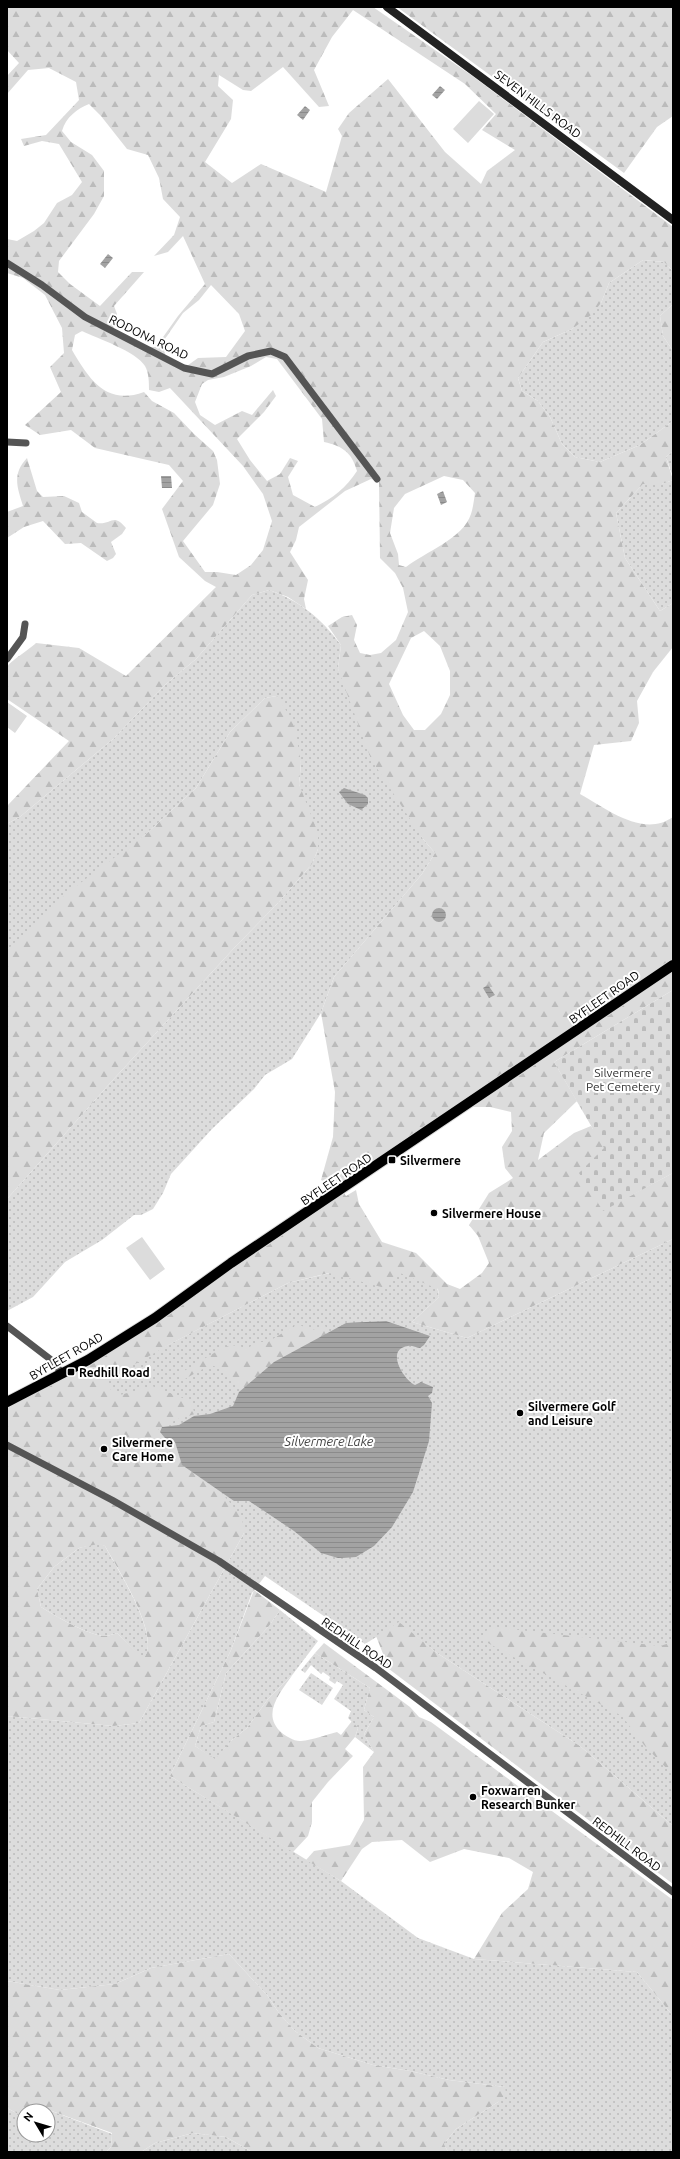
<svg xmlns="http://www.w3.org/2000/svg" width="680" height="2159" font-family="Ubuntu,sans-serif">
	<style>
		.grass { fill: url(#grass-dots) }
		.forest { fill: url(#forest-firs); fill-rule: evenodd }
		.cemetery { fill: url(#cemetery-stones) }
		.pitch { fill: #dcdcdc }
		.water { fill: url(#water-rules) }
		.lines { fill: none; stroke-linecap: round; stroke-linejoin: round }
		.primary-casing { stroke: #dbdbdb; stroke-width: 12 }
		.street { stroke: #555; stroke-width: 7 }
		.secondary { stroke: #222; stroke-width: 8 }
		.primary { stroke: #000; stroke-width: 10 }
		.poi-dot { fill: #000; stroke: #fff; stroke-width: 1.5 }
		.labels { text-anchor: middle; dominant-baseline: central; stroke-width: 4; stroke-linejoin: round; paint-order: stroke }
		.street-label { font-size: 12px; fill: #000; stroke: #fff }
		.park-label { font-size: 12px; fill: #333; stroke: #fff }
		.poi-label { font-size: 12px; font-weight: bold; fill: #000; stroke: #fff; text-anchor: start }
		.water-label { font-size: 13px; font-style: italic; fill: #444; stroke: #fff }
	</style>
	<defs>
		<pattern id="grass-dots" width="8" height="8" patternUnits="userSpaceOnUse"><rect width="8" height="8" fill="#dcdcdc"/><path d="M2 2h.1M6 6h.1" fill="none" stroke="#bbb" stroke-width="1.8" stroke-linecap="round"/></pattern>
		<pattern id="forest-firs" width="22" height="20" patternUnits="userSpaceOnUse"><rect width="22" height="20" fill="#dcdcdc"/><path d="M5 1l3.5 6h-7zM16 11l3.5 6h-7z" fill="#bbb"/></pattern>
		<pattern id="cemetery-stones" width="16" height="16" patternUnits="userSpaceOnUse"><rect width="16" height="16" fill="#dcdcdc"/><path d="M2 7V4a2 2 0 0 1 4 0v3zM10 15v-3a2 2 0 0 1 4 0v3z" fill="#bbb"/></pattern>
		<pattern id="water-rules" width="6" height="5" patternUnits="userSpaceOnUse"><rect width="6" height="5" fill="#a3a3a3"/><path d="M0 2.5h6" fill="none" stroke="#8b8b8b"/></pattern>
	</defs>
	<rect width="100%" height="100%" fill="#fff"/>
	<path class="grass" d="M 643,260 L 664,262 L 673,271 L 673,304 L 660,316 L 663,336 L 673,351 L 673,421 L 640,445 L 600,462 L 575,457 L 562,444 L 550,417 L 538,401 L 522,391 L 518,378 L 543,342 L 572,329 L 601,303 L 609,283 Z
		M 673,451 L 673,477 L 666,457 Z
		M 673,480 L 673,603 L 660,611 L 625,558 L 616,513 L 643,484 L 662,484 Z
		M 269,590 C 299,600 322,619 341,645 L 338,669 L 423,839 L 435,853 L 422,874 L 334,977 L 321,1013 L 292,1059 L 265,1075 L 254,1089 L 212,1129 L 171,1174 L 163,1193 L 153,1209 L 141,1215 L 134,1215 L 102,1240 L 65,1262 L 33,1297 L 7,1311 L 7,1199 L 111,1082 L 235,947 L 278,903 L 312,864 L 318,849 L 299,784 L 301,763 L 277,696 L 265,698 L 230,732 L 196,788 L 146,834 L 7,950 L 7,824 L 21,816 L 113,739 L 166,684 L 196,659 L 252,595 Z
		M 673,1239 L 673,1826 L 580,1746 L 437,1653 L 399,1623 L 365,1644 L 265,1576 L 252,1593 L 231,1650 L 170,1776 L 341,1881 L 418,1938 L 474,1959 L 637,1972 L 673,2016 L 673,2152 L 448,2152 L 444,2144 L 456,2129 L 498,2102 L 505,2087 L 449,2080 L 410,2071 L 373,2065 L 318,2048 L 295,2031 L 279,2013 L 267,1995 L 229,1954 L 151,1968 L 115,1984 L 60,1990 L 7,1981 L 7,1716 L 114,1726 L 139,1723 L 244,1533 L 155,1448 L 98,1381 L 288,1283 L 372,1263 L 415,1269 L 437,1286 L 439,1297 L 412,1322 L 467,1338 Z
		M 98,1543 L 105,1546 C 117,1569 163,1638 143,1660 L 117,1633 C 113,1634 108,1636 104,1636 C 88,1635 55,1616 41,1607 L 37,1589 L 54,1567 L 79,1548 Z
		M 280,1610 L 318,1641 L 293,1674 L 268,1699 L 247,1728 L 232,1740 L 215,1760 L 195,1746 L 201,1726 L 214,1722 L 226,1673 L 269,1626 Z
		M 315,1653 L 370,1688 L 364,1710 L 374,1717 L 364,1734 L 374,1752 L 355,1737 L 358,1728 L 348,1718 L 351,1711 L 334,1699 L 343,1685 L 337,1681 L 335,1684 L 329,1680 L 330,1677 L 323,1672 L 321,1674 L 311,1665 L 305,1673 L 301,1670 Z
		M 311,1673 L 333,1688 L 322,1705 L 299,1690 Z
		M 7,2108 L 20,2115 L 24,2114 L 24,2135 L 48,2135 L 48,2111 L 43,2111 L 49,2110 L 112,2134 L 111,2147 L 106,2152 L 7,2152 Z
		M 193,2133 L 226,2137 L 252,2152 L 141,2152 L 155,2143 Z"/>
	<path class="forest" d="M 7,7 L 373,7 L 471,75 L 673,227 L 673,271 L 664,262 L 643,260 L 609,283 L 601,303 L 591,315 L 572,329 L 543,342 L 518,378 L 522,391 L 538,401 L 550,417 L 562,444 L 575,457 L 600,462 L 640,445 L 673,421 L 673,451 L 666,457 L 673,480 L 662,484 L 643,484 L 616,513 L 625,558 L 660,611 L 673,603 L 673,647 L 653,672 L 637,701 L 639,723 L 631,741 L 594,745 L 580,794 C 607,809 643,838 673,817 L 673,990 L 554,1062 L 577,1101 L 544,1133 L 538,1160 L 574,1133 L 591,1126 L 593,1129 L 616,1116 L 603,1210 L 673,1173 L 673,1239 L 467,1338 L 412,1322 L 439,1297 L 438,1289 L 400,1273 L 385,1288 L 329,1273 L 288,1283 L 172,1343 L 107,1380 L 110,1389 L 120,1395 L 152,1386 L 190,1401 L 195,1414 L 178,1419 L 158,1429 L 178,1444 L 167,1455 L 169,1457 L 179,1447 L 204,1480 L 220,1491 L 242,1517 L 244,1533 L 139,1723 L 114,1726 L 7,1716 L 7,1402 L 88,1360 L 341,1190 L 321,1180 L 333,1137 L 335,1092 L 321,1013 L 334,977 L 422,874 L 435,853 L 423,839 L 371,759 L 338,669 L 341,645 L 328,626 L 342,617 L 352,615 L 357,625 L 354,640 L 360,653 L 370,655 L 381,653 L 396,640 L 408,612 L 403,588 L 395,573 L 380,558 L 379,482 L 371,479 L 345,491 L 299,527 L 296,540 L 290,552 L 308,580 L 304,599 L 306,609 L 288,597 L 269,590 L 252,595 L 196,659 L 166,684 L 113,739 L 21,816 L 7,824 L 7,806 L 69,741 L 7,699 C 7,690 4,675 7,667 C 9,662 30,649 36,643 L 79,648 L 126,676 L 216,587 L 205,581 L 179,557 L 162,509 L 183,481 L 169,465 L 95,448 L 71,430 L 40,435 L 25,425 L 61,392 L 50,367 L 64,353 L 62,328 L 45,295 L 23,278 L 7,273 L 7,239 L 17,241 L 34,231 L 44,223 L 57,203 L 72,195 L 82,182 L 59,144 L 42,141 L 24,146 L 21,139 L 46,135 L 79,100 L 76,82 L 49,68 L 28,70 L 7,94 L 7,76 L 19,63 L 7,50 ZM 353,10 L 465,84 L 496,114 L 482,130 L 515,150 L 487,171 L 481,184 L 445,152 L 388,79 L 349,113 L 338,129 L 342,136 L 326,192 L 261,164 L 232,183 L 205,162 L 231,119 L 233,100 L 218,86 L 219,75 L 243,90 L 251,91 L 283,67 L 319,107 L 329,106 L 314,70 L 332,37 ZM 89,104 L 101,116 L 127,149 L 148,155 L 159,178 L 163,199 L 180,217 L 174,235 L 154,256 L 168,252 L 183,236 L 205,284 L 178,316 L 156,347 L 145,347 L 113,332 L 117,314 L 114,306 L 144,272 L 132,272 L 100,306 L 70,284 L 58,272 L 59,261 L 94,214 L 104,196 L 104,171 L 92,155 L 71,142 L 62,131 C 66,117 77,109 89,104 ZM 211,285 L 239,314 L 245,331 L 226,357 L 198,358 L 184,368 L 166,357 L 162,343 L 183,313 L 199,300 ZM 82,331 C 97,338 137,352 145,366 C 149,373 149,383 149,390 L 159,392 L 170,388 L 243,466 L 263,494 L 272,521 L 263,550 L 251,565 L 236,575 L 217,572 L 205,572 L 183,541 L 213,505 L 220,484 L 217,460 L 213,451 L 194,434 L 174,413 L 152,401 L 144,392 C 106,406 89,379 72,350 L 75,335 ZM 266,357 L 277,359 L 322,419 L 324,442 C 343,446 352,453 357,471 C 346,488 333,498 315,507 L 293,495 L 288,477 L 298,461 L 290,458 L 280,474 L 267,481 L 250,460 L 237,439 L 264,412 L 276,396 L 273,390 L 252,415 L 242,411 L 215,425 L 200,415 L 195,402 L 202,384 L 208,380 L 224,377 L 251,366 ZM 444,476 L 463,480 L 475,493 C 474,500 473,508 471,514 C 463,539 425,552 406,567 L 399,565 L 398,554 L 390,533 L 394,508 L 405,494 ZM 424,631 L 440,646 L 450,671 L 450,695 L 441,714 L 425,730 L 414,730 L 403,715 L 389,684 L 411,638 ZM 465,1107 L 490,1107 L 511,1112 L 512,1131 L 502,1147 L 505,1168 L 513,1178 L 489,1193 L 469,1225 L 478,1236 L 489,1263 L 482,1273 L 460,1289 L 447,1284 L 416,1253 L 382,1242 L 359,1204 L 356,1190 L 346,1196 L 342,1190 ZM 98,1544 L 105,1546 C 117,1568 163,1638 143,1659 L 117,1633 C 113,1634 108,1636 104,1636 C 88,1635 55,1616 41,1607 L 37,1589 L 54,1567 L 79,1548 Z
		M 397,7 L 673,7 L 673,116 L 657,127 L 624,173 Z
		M 673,304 L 673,351 L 663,336 L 660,316 Z
		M 27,458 L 37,491 L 43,497 L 64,496 L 79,503 L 82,512 L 97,523 C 112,525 113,512 126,528 L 122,534 L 111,542 L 116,554 L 113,558 L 107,561 L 81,543 L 65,544 L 43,521 L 24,527 L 7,538 L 7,512 L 23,506 C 17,487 12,474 27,458 Z
		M 277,696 L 294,723 L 301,763 L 299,784 L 318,833 L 318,849 L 312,864 L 278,903 L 235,947 L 111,1082 L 7,1199 L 7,950 L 67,893 L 146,834 L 196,788 L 230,732 L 265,698 Z
		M 297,1324 L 312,1330 L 325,1326 L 333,1335 L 247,1389 L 236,1388 C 231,1373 225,1369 210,1365 L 183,1380 L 179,1374 L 219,1350 L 231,1345 L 248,1348 L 256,1342 L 268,1342 Z
		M 254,1590 L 280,1610 L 269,1626 L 226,1673 L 214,1722 L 201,1726 L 195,1746 L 215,1759 L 232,1740 L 247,1728 L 268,1699 L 293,1674 C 281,1692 260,1714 282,1733 C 286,1736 295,1742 301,1741 C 313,1740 325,1735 337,1732 L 341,1735 L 352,1721 L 358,1728 L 355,1737 L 345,1749 L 353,1756 L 328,1782 L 312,1802 L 312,1822 L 308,1836 L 293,1852 L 170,1776 L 231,1650 Z
		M 399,1622 L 437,1653 L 580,1746 L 673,1826 L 673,1884 L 389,1669 L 376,1636 Z
		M 493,1627 L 660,1646 L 673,1642 L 673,1775 L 644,1745 L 622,1716 L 488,1643 L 483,1637 L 486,1631 Z
		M 324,1643 L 410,1707 L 419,1717 L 431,1722 L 673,1900 L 673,2016 L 637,1972 L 474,1959 L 502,1913 L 528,1889 L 533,1872 L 509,1858 L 464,1849 L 430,1862 L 402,1840 L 372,1842 L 362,1849 L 341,1881 L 306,1860 L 314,1851 L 350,1845 L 364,1820 L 363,1767 L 374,1752 L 364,1734 L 374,1717 L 364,1710 L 370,1688 L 315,1653 Z
		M 229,1954 L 267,1995 L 279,2013 L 295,2031 L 318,2048 L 373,2065 L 410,2071 L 449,2080 L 505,2087 L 506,2094 L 498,2102 L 456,2129 L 444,2144 L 448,2152 L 252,2152 L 226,2137 L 193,2133 L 155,2143 L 141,2152 L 106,2152 L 111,2147 L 112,2133 L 49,2110 L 24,2111 L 24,2114 L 20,2115 L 7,2108 L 7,1981 L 60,1990 L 115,1984 L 151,1968 Z"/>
	<path class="cemetery" d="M 673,990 L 673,1173 L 603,1211 L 579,1173 L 604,1148 L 554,1062 Z"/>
	<path class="pitch" d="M 479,101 L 494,114 L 468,143 L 453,129 Z
		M 7,702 L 27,716 L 15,733 L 7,727 Z
		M 142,1237 L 165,1269 L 150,1280 L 126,1248 Z"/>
	<path class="water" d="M 440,86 L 445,90 L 437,99 L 432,95 Z
		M 305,106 L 310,110 L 303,120 L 297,115 Z
		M 108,254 L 113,258 L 105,268 L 100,264 Z
		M 161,476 L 171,476 L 172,488 L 162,488 Z
		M 443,491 L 447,502 L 441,505 L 437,494 Z
		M 344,788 L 365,795 L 368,798 L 368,804 L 361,810 L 348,804 L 339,792 Z
		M432 915a7 7 0 1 1 14 0a7 7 0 1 1-14 0Z
		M 488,985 L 495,995 L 489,998 L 483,988 Z
		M 386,1321 L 430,1336 L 424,1345 L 420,1348 C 416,1348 412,1345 408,1346 C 385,1349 403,1379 415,1385 L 421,1382 L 433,1387 L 432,1393 L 428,1396 L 432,1403 L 429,1441 L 413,1492 L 392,1527 L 374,1546 L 356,1557 L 338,1558 L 321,1553 L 294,1531 L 249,1501 L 234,1501 L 182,1465 L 175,1442 L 165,1438 L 160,1432 L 162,1427 L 179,1425 L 194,1416 L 210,1414 L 233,1406 L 239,1392 L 274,1362 L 346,1323 Z"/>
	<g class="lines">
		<g class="primary-casing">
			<path id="primary" d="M 7,1402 L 88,1360 L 155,1318 L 231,1263 L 673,965"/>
		</g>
		<path class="street" d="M 7,263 L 42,285 L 85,317 L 184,368 L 212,374 L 248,356 L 271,351 L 285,357 L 377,479
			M 7,442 L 26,443
			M 7,659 L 23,637 L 25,624
			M 7,1326 L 50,1359 L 63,1374
			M 7,1445 L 112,1500 L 219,1561 L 376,1668 L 673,1892"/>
		<path class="secondary" d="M 387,7 L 673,220"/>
		<use href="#primary" class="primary"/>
	</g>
	<g class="poi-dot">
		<rect x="388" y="1156" width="8" height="8" rx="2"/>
		<circle cx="434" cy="1213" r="4"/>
		<rect x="67" y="1368" width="8" height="8" rx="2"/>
		<circle cx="520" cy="1413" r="4"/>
		<circle cx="104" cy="1449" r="4"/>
		<circle cx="473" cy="1797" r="4"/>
	</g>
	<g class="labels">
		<g class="street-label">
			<text transform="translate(538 104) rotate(37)">SEVEN HILLS ROAD</text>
			<text transform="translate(149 337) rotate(26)">RODONA ROAD</text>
			<text transform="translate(604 997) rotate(-35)">BYFLEET ROAD</text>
			<text transform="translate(336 1179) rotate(-34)">BYFLEET ROAD</text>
			<text transform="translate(66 1356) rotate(-30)">BYFLEET ROAD</text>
			<text transform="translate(357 1643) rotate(34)">REDHILL ROAD</text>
			<text transform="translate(627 1844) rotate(37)">REDHILL ROAD</text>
		</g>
		<g class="park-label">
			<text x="623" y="1072">Silvermere<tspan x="623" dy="14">Pet Cemetery</tspan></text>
		</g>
		<g class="poi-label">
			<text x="400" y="1160">Silvermere</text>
			<text x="442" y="1213">Silvermere House</text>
			<text x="79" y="1372">Redhill Road</text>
			<text x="528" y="1406">Silvermere Golf<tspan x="528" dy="14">and Leisure</tspan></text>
			<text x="112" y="1442">Silvermere<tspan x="112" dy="14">Care Home</tspan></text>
			<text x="481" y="1790">Foxwarren<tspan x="481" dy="14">Research Bunker</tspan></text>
		</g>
		<g class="water-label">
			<text x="329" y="1441">Silvermere Lake</text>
		</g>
	</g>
	<rect width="680" height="2159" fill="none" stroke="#000000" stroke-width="16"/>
	<g transform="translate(36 2123) rotate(308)"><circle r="19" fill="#ffffff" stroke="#999999"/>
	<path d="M0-3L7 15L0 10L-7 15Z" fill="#000000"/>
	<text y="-6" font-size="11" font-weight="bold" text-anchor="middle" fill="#000000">N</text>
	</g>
</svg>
